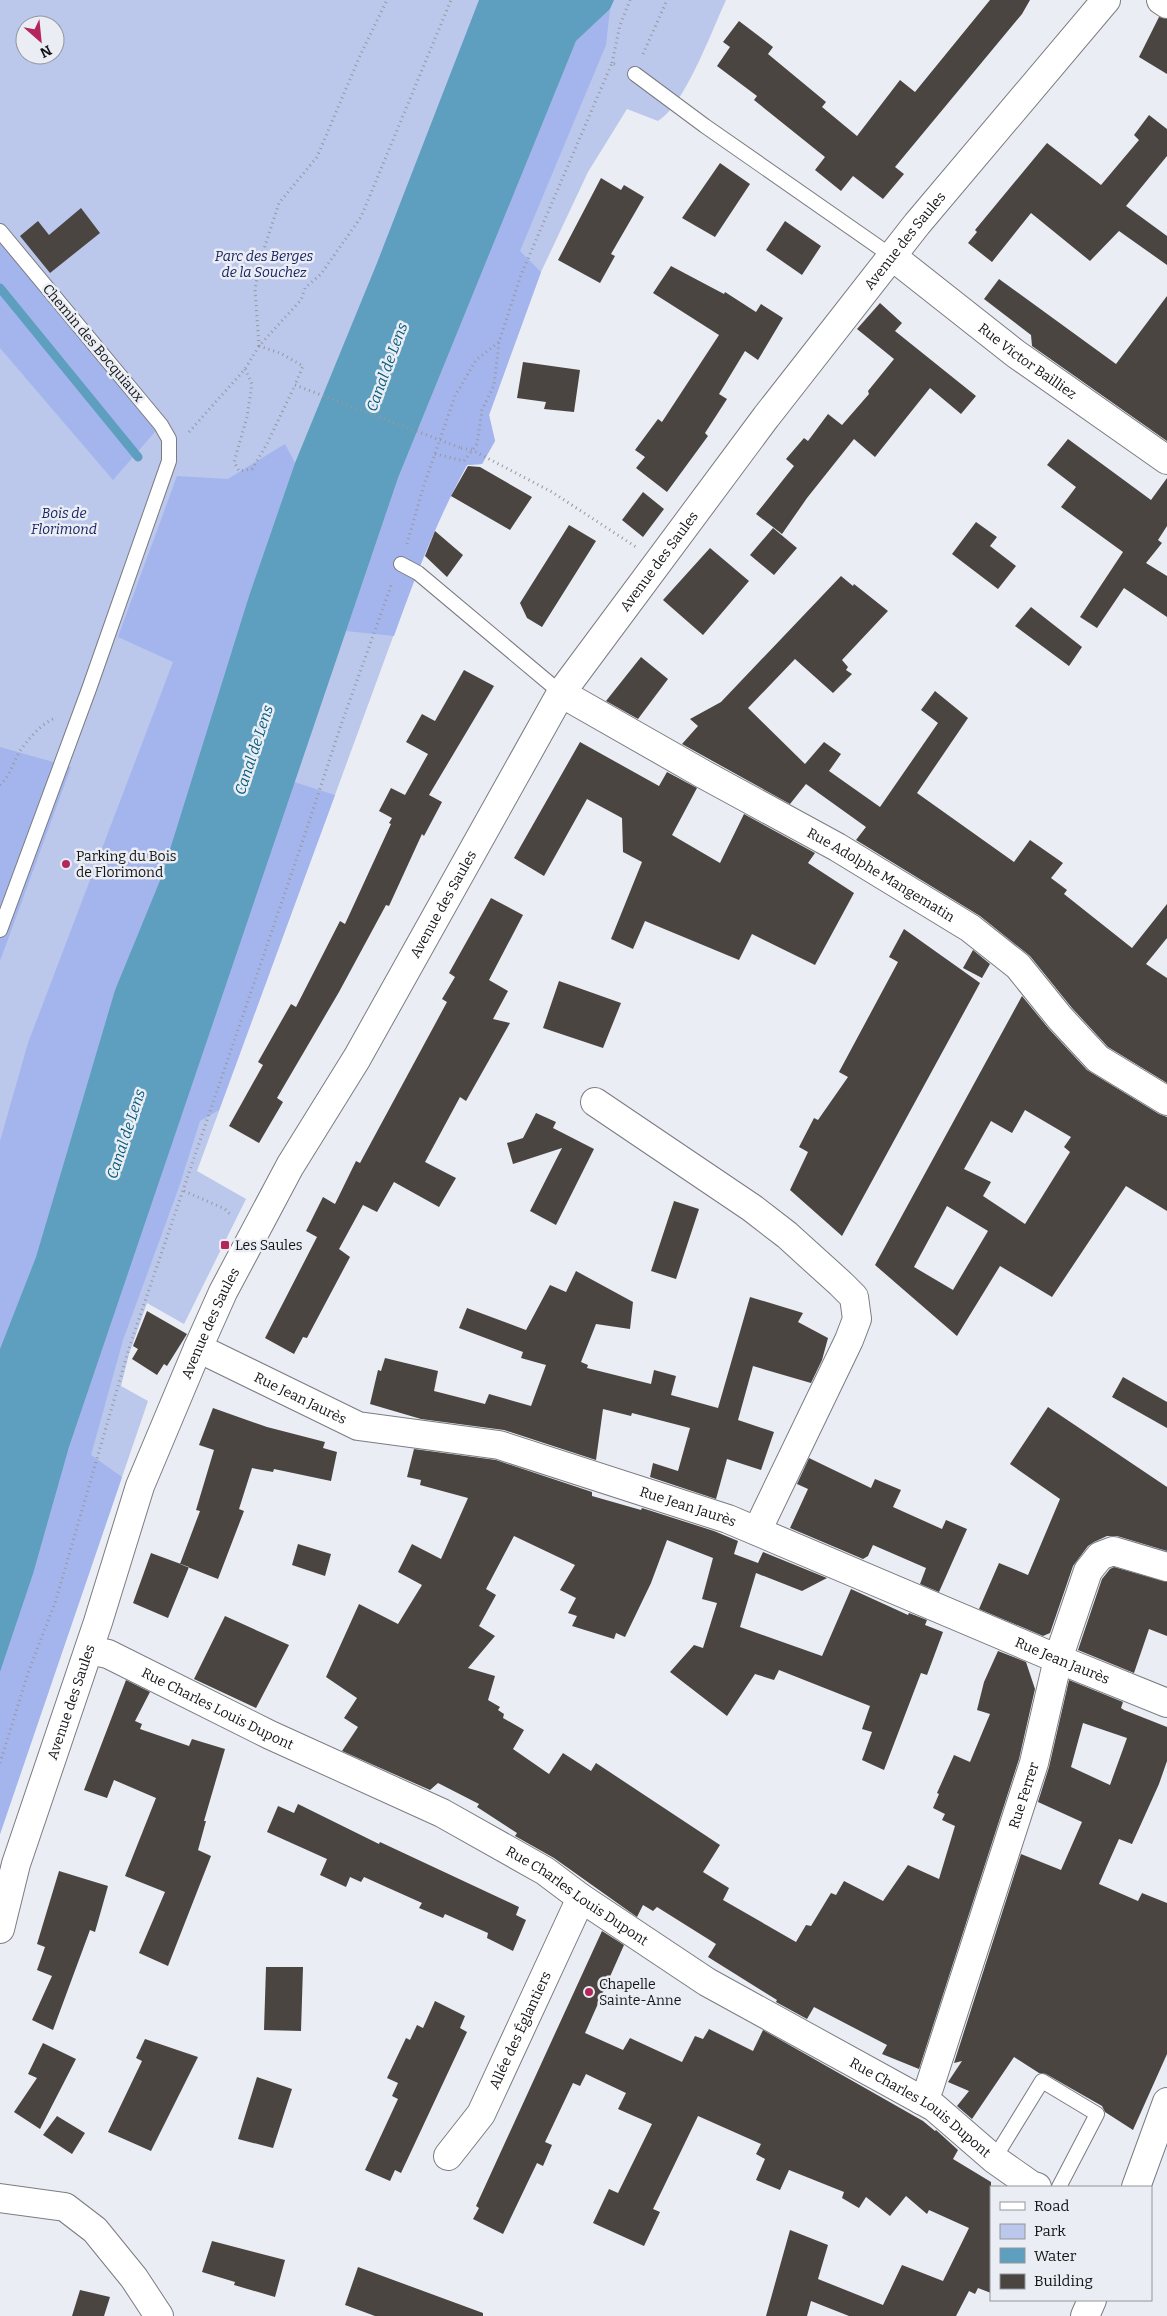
<svg xmlns="http://www.w3.org/2000/svg" width="1167" height="2316" font-family="Bitter,serif">
	<style>
		.green { fill: #bbc7eb; fill-rule: evenodd }
		.forest { fill: #a3b5ec }
		.water { fill: #5e9ebe }
		.lines { fill: none; stroke-linecap: round; stroke-linejoin: round }
		.stream { stroke: #5e9ebe; stroke-width: 9 }
		.building { fill: #4a4541; fill-rule: evenodd }
		.service-casing { stroke: #7a7c82; stroke-width: 16 }
		.minor-casing { stroke: #7a7c82; stroke-width: 30 }
		.secondary-casing { stroke: #7a7c82; stroke-width: 30 }
		.path { stroke: #96989c; stroke-width: 3; stroke-dasharray: 1 4; stroke-linecap: butt }
		.service { stroke: #fff; stroke-width: 14 }
		.minor { stroke: #fff; stroke-width: 28 }
		.secondary { stroke: #fff; stroke-width: 28 }
		.path-bridge { stroke: #96989c; stroke-width: 3; stroke-dasharray: 1 4; stroke-linecap: butt }
		.poi-dot { fill: #b4265b; stroke: #eaedf3; stroke-width: 2 }
		.labels { text-anchor: middle; dominant-baseline: central; stroke-width: 5; stroke-linejoin: round; paint-order: stroke }
		.street-label { font-size: 14px; fill: #131416; stroke: #eaedf3 }
		.park-label { font-size: 14px; font-style: italic; fill: #1a2564; stroke: #eaedf3 }
		.poi-label { font-size: 14px; fill: #131416; stroke: #eaedf3; text-anchor: start }
		.water-label { font-size: 15px; font-style: italic; fill: #045c7c; stroke: #eaedf3 }
	</style>
	<rect width="100%" height="100%" fill="#eaedf3"/>
	<path class="green" d="M 0,0 L 726,0 C 712,30 685,105 658,121 L 627,109 L 588,172 L 541,272 L 489,415 L 495,441 L 482,464 L 467,465 L 449,498 L 423,555 L 197,1171 L 246,1199 L 184,1324 L 147,1303 L 129,1354 L 121,1386 L 148,1401 L 0,1834 ZM 25,25 L 55,25 L 55,55 L 25,55 Z"/>
	<path class="forest" d="M 610,9 L 606,45 L 520,251 L 541,272 L 489,415 L 495,441 L 482,464 L 467,465 C 437,520 415,577 394,636 L 346,631 L 398,478 L 576,41 Z
		M 0,231 L 161,425 L 113,480 L 0,348 Z
		M 285,444 L 295,463 L 249,596 L 161,878 L 115,990 L 36,1257 L 0,1349 L 0,1141 L 28,1043 L 173,662 L 118,637 L 177,476 L 228,479 Z
		M 0,747 L 71,767 L 0,961 Z
		M 294,782 L 335,795 L 219,1110 L 200,1121 L 179,1187 L 123,1340 L 91,1455 L 122,1477 L 0,1834 L 0,1672 L 33,1574 L 69,1447 Z"/>
	<path class="water" d="M 479,0 L 614,0 L 610,9 L 576,41 L 398,478 L 69,1447 L 33,1574 L 0,1672 L 0,1349 L 36,1257 L 115,990 L 161,878 L 249,596 L 295,463 L 377,263 Z"/>
	<g class="lines">
		<path class="stream" d="M 0,288 L 138,457"/>
	</g>
	<path class="building" d="M 990,0 L 1030,0 L 1022,14 L 895,167 L 904,174 L 883,199 L 853,176 L 841,191 L 815,170 L 825,157 L 754,100 L 757,96 L 717,66 L 730,47 L 723,42 L 739,21 L 773,47 L 768,54 L 826,102 L 822,107 L 857,136 L 900,80 L 915,92 Z
		M 1159,17 L 1167,19 L 1167,74 L 1139,57 Z
		M 1149,115 L 1167,129 L 1167,156 L 1126,206 L 1167,236 L 1167,265 L 1119,231 L 1090,261 L 1031,213 L 992,262 L 968,243 L 977,232 L 975,230 L 1047,143 L 1101,185 L 1139,140 L 1134,135 Z
		M 720,163 L 750,184 L 715,237 L 682,218 Z
		M 601,178 L 621,190 L 624,185 L 644,197 L 611,254 L 615,256 L 600,283 L 558,260 Z
		M 81,208 L 100,233 L 50,273 L 20,236 L 38,221 L 49,235 Z
		M 785,221 L 821,246 L 802,275 L 766,250 Z
		M 671,266 L 724,294 L 725,292 L 756,312 L 761,304 L 783,318 L 758,360 L 745,351 L 719,394 L 727,399 L 705,433 L 708,436 L 667,492 L 636,468 L 645,457 L 635,450 L 658,419 L 662,422 L 719,335 L 653,293 Z
		M 999,279 L 1116,364 L 1167,296 L 1167,441 L 1032,346 L 1031,335 L 984,299 Z
		M 880,303 L 902,323 L 895,331 L 976,396 L 961,414 L 930,388 L 875,457 L 854,439 L 807,498 L 782,534 L 756,514 L 794,466 L 786,459 L 804,438 L 808,441 L 828,414 L 842,425 L 869,394 L 868,391 L 894,359 L 857,329 Z
		M 523,362 L 580,370 L 574,412 L 544,409 L 546,402 L 517,398 Z
		M 1068,439 L 1151,500 L 1167,478 L 1167,526 L 1158,540 L 1162,543 L 1146,563 L 1167,576 L 1167,617 L 1124,588 L 1097,628 L 1080,617 L 1123,552 L 1061,507 L 1076,487 L 1047,465 Z
		M 468,466 L 480,467 L 532,497 L 510,530 L 451,496 Z
		M 643,492 L 664,509 L 643,537 L 622,520 Z
		M 976,522 L 997,537 L 990,546 L 1016,566 L 998,589 L 952,554 Z
		M 569,525 L 596,541 L 542,627 L 527,618 L 520,603 Z
		M 773,528 L 797,548 L 774,575 L 750,555 Z
		M 435,531 L 463,555 L 447,577 L 425,556 Z
		M 710,548 L 749,581 L 703,635 L 663,600 Z
		M 841,576 L 853,586 L 854,584 L 888,611 L 842,660 L 848,667 L 846,670 L 852,674 L 833,693 L 795,659 L 748,708 L 805,764 L 824,742 L 841,754 L 829,771 L 880,807 L 938,723 L 921,710 L 935,691 L 968,718 L 917,793 L 1014,862 L 1030,840 L 1063,863 L 1051,878 L 1067,890 L 1064,894 L 1132,948 L 1167,904 L 1167,938 L 1146,964 L 1167,978 L 1167,1083 L 1108,1047 L 1072,1008 L 1030,956 L 980,916 L 856,840 L 866,827 L 806,784 L 790,804 L 682,744 L 698,726 L 690,719 L 721,702 Z
		M 1031,607 L 1082,647 L 1069,666 L 1015,626 Z
		M 641,657 L 668,679 L 638,719 L 606,701 Z
		M 464,670 L 494,686 L 429,795 L 442,802 L 424,836 L 422,834 L 389,906 L 386,905 L 339,992 L 277,1098 L 283,1102 L 259,1143 L 229,1126 L 263,1065 L 258,1062 L 291,1004 L 296,1007 L 340,921 L 345,924 L 391,824 L 389,823 L 392,818 L 379,811 L 391,788 L 405,795 L 428,754 L 406,742 L 422,714 L 435,721 Z
		M 580,742 L 659,786 L 667,772 L 697,788 L 672,835 L 720,863 L 744,814 L 815,853 L 808,863 L 854,893 L 815,965 L 752,934 L 739,960 L 645,921 L 633,949 L 611,939 L 642,862 L 623,852 L 622,818 L 587,799 L 544,876 L 514,858 Z
		M 491,898 L 523,915 L 489,980 L 508,991 L 493,1019 L 510,1023 L 466,1101 L 460,1097 L 425,1162 L 456,1178 L 439,1207 L 394,1182 L 377,1212 L 363,1205 L 339,1249 L 350,1257 L 307,1338 L 303,1337 L 294,1354 L 265,1338 L 317,1237 L 306,1231 L 323,1197 L 335,1204 L 356,1161 L 360,1163 L 447,1002 L 442,999 L 455,977 L 449,973 Z
		M 904,929 L 980,983 L 842,1236 L 790,1190 L 808,1152 L 799,1147 L 814,1118 L 818,1120 L 848,1077 L 839,1072 L 898,962 L 889,957 Z
		M 973,950 L 990,964 L 982,978 L 963,968 Z
		M 559,981 L 621,1003 L 603,1048 L 543,1028 Z
		M 1022,996 L 1049,1029 L 1087,1070 L 1159,1114 L 1167,1117 L 1167,1211 L 1126,1186 L 1052,1297 L 1000,1266 L 957,1336 L 875,1265 ZM 1025,1110 L 1071,1137 L 1064,1147 L 1070,1152 L 1025,1224 L 983,1196 L 991,1182 L 964,1169 L 991,1121 L 1012,1133 ZM 947,1206 L 988,1231 L 953,1290 L 914,1267 Z
		M 536,1113 L 556,1122 L 553,1128 L 594,1149 L 556,1225 L 530,1211 L 562,1148 L 513,1164 L 507,1143 L 523,1138 Z
		M 674,1201 L 699,1209 L 676,1279 L 651,1271 Z
		M 576,1271 L 633,1302 L 630,1329 L 596,1324 L 581,1362 L 588,1365 L 587,1368 L 651,1384 L 654,1370 L 676,1376 L 671,1395 L 718,1408 L 750,1297 L 803,1313 L 798,1322 L 828,1338 L 822,1360 L 811,1383 L 753,1366 L 738,1420 L 774,1432 L 761,1470 L 727,1459 L 716,1499 L 650,1477 L 653,1463 L 678,1471 L 690,1428 L 632,1413 L 631,1416 L 603,1409 L 596,1460 L 504,1430 L 421,1419 L 370,1404 L 378,1370 L 381,1371 L 385,1358 L 438,1371 L 434,1391 L 485,1404 L 489,1394 L 531,1406 L 546,1365 L 521,1358 L 523,1352 L 459,1328 L 467,1308 L 526,1330 L 550,1285 L 566,1292 Z
		M 147,1311 L 187,1334 L 167,1366 L 164,1364 L 157,1375 L 132,1359 L 138,1349 L 133,1346 Z
		M 1123,1377 L 1167,1402 L 1167,1428 L 1112,1397 Z
		M 1048,1407 L 1167,1487 L 1167,1551 L 1117,1536 L 1107,1536 L 1094,1542 L 1088,1546 L 1073,1566 L 1050,1633 L 1043,1636 L 979,1609 L 999,1563 L 1028,1575 L 1060,1499 L 1010,1464 Z
		M 213,1408 L 267,1427 L 325,1442 L 323,1448 L 337,1452 L 331,1481 L 274,1469 L 273,1472 L 252,1468 L 239,1509 L 244,1511 L 218,1579 L 180,1564 L 200,1511 L 196,1510 L 214,1450 L 199,1445 Z
		M 414,1449 L 496,1460 L 592,1492 L 592,1496 L 641,1510 L 642,1508 L 714,1531 L 738,1541 L 734,1554 L 758,1563 L 763,1552 L 827,1578 L 802,1591 L 756,1573 L 740,1627 L 822,1656 L 851,1589 L 908,1615 L 909,1613 L 927,1620 L 925,1625 L 943,1632 L 927,1675 L 921,1673 L 884,1770 L 862,1760 L 872,1732 L 862,1729 L 870,1706 L 779,1670 L 774,1680 L 755,1674 L 727,1716 L 670,1672 L 694,1645 L 703,1648 L 717,1603 L 702,1599 L 713,1558 L 667,1540 L 651,1583 L 625,1637 L 616,1633 L 614,1639 L 572,1626 L 577,1616 L 568,1613 L 576,1598 L 560,1590 L 575,1565 L 514,1536 L 486,1589 L 496,1595 L 479,1626 L 495,1636 L 468,1668 L 495,1676 L 488,1700 L 500,1707 L 498,1710 L 504,1714 L 503,1718 L 524,1730 L 513,1749 L 549,1774 L 563,1753 L 591,1771 L 596,1763 L 720,1845 L 703,1872 L 729,1888 L 723,1900 L 796,1942 L 806,1925 L 811,1926 L 831,1893 L 836,1895 L 844,1881 L 883,1901 L 908,1865 L 939,1879 L 955,1826 L 942,1820 L 945,1814 L 933,1808 L 939,1794 L 937,1793 L 954,1755 L 970,1762 L 990,1714 L 977,1710 L 984,1682 L 998,1651 L 1026,1662 L 1035,1689 L 1019,1759 L 919,2069 L 882,2054 L 887,2045 L 814,2007 L 807,2019 L 776,2002 L 777,2000 L 708,1957 L 716,1944 L 657,1907 L 653,1911 L 643,1905 L 637,1917 L 554,1858 L 515,1836 L 517,1833 L 477,1807 L 479,1804 L 438,1783 L 430,1790 L 342,1751 L 358,1727 L 344,1718 L 357,1698 L 326,1677 L 359,1604 L 398,1624 L 422,1585 L 398,1572 L 412,1544 L 441,1559 L 468,1498 L 420,1485 L 421,1480 L 407,1477 Z
		M 809,1458 L 871,1488 L 875,1479 L 901,1490 L 893,1507 L 942,1529 L 946,1520 L 967,1529 L 939,1592 L 920,1584 L 926,1568 L 873,1545 L 868,1556 L 863,1559 L 790,1528 L 808,1489 L 797,1484 Z
		M 298,1544 L 331,1554 L 325,1576 L 292,1565 Z
		M 151,1553 L 189,1567 L 168,1618 L 133,1603 Z
		M 1114,1567 L 1167,1582 L 1167,1636 L 1149,1629 L 1134,1673 L 1078,1650 L 1102,1579 L 1110,1569 Z
		M 225,1616 L 289,1645 L 256,1708 L 194,1679 Z
		M 126,1680 L 150,1692 L 135,1721 L 142,1724 L 140,1729 L 189,1746 L 192,1739 L 225,1749 L 204,1821 L 206,1821 L 198,1850 L 211,1856 L 168,1966 L 139,1953 L 165,1892 L 125,1876 L 156,1798 L 114,1780 L 107,1798 L 84,1790 Z
		M 1069,1680 L 1123,1702 L 1121,1708 L 1124,1710 L 1167,1727 L 1167,1761 L 1159,1784 L 1132,1844 L 1119,1839 L 1099,1884 L 1138,1901 L 1142,1893 L 1167,1903 L 1167,2054 L 1133,2130 L 1105,2112 L 1102,2106 L 1046,2074 L 1039,2073 L 1014,2057 L 972,2119 L 957,2106 L 969,2091 L 948,2082 L 962,2061 L 954,2063 L 1021,1854 L 1061,1870 L 1082,1822 L 1038,1802 L 1049,1767 ZM 1083,1723 L 1127,1738 L 1110,1785 L 1071,1767 Z
		M 298,1804 L 379,1844 L 380,1842 L 519,1907 L 516,1915 L 526,1920 L 513,1951 L 487,1938 L 488,1933 L 445,1914 L 443,1918 L 424,1910 L 419,1908 L 422,1903 L 364,1877 L 361,1882 L 350,1877 L 346,1887 L 320,1875 L 327,1859 L 267,1832 L 278,1806 L 294,1813 Z
		M 59,1871 L 108,1886 L 95,1932 L 90,1930 L 53,2030 L 32,2020 L 52,1976 L 37,1970 L 45,1947 L 37,1944 Z
		M 602,1931 L 624,1945 L 585,2033 L 623,2050 L 630,2038 L 682,2062 L 695,2036 L 703,2039 L 709,2029 L 753,2051 L 763,2030 L 923,2121 L 935,2131 L 936,2130 L 958,2150 L 953,2159 L 991,2182 L 991,2293 L 978,2288 L 975,2294 L 969,2291 L 956,2316 L 849,2316 L 811,2301 L 807,2316 L 766,2316 L 790,2230 L 828,2245 L 818,2279 L 883,2305 L 902,2265 L 943,2281 L 969,2228 L 929,2210 L 927,2214 L 906,2196 L 890,2216 L 866,2197 L 859,2208 L 842,2198 L 844,2192 L 789,2170 L 780,2190 L 756,2180 L 765,2159 L 756,2154 L 761,2144 L 698,2116 L 653,2209 L 660,2212 L 644,2246 L 593,2223 L 609,2189 L 618,2193 L 652,2124 L 618,2109 L 626,2093 L 586,2074 L 580,2086 L 573,2083 L 545,2142 L 552,2145 L 543,2166 L 537,2163 L 503,2234 L 473,2219 L 479,2208 L 476,2206 Z
		M 266,1967 L 303,1967 L 301,2031 L 264,2030 Z
		M 435,2001 L 465,2016 L 460,2028 L 467,2032 L 401,2173 L 395,2170 L 390,2181 L 365,2170 L 398,2099 L 392,2096 L 398,2083 L 387,2078 L 406,2038 L 410,2040 L 417,2025 L 423,2028 Z
		M 145,2039 L 198,2057 L 151,2151 L 108,2132 L 142,2061 L 136,2058 Z
		M 43,2043 L 76,2059 L 40,2129 L 14,2112 L 37,2078 L 28,2074 Z
		M 257,2077 L 292,2089 L 273,2148 L 238,2139 Z
		M 57,2116 L 85,2133 L 72,2154 L 43,2135 Z
		M 212,2241 L 285,2260 L 275,2297 L 234,2285 L 235,2282 L 202,2272 Z
		M 358,2267 L 483,2313 L 483,2316 L 375,2316 L 345,2305 Z
		M 80,2290 L 110,2297 L 104,2316 L 72,2316 Z"/>
	<g class="lines">
		<g class="service-casing">
			<path id="service" d="M 635,74 L 705,126 L 893,257
				M 0,231 L 161,425 L 169,439 L 169,461 L 89,689 L 0,930
				M 401,564 L 418,573 L 561,693
				M 994,2159 L 1042,2081 L 1097,2114 L 1059,2187"/>
		</g>
		<g class="minor-casing">
			<g id="minor">
				<path d="M 1161,0 L 1167,4"/>
				<path id="s1" d="M 893,257 L 1016,354 L 1167,460"/>
				<path id="s2" d="M 561,693 L 703,774 L 837,847 L 970,928 L 1018,966 L 1060,1018 L 1098,1059 L 1167,1101"/>
				<path d="M 595,1102 L 752,1208 L 787,1235 L 841,1284 L 854,1297 L 857,1319 L 849,1340 L 757,1531"/>
				<path id="s3" d="M 198,1348 L 358,1426 L 499,1445 L 728,1519 L 1058,1659 L 1167,1703"/>
				<path id="s4" d="M 89,1650 L 108,1654 L 270,1735 L 442,1813 L 545,1871 L 581,1898 L 707,1982 L 934,2107 L 994,2159 L 1031,2185 L 1037,2187"/>
				<path id="s5" d="M 0,1929 L 16,1864 L 98,1622 L 140,1486 L 198,1348 L 223,1292 L 290,1166 L 357,1058 L 561,693 L 766,417 L 917,224 L 1106,0"/>
				<path id="s6" d="M 921,2100 L 929,2088 L 1034,1763 L 1058,1659 L 1088,1571 L 1100,1556 L 1113,1551 L 1167,1567"/>
				<path id="s7" d="M 448,2156 L 481,2114 L 581,1898"/>
				<path d="M 0,2198 L 65,2207 L 95,2230 L 134,2278 L 159,2316"/>
			</g>
		</g>
		<g class="secondary-casing">
			<path id="secondary" d="M 1136,2187 L 1167,2102
				M 1085,2316 L 1092,2300"/>
		</g>
		<path class="path" d="M 643,54 L 667,0
			M 612,63 L 620,25 L 630,0
			M 259,346 L 255,289 L 261,258 L 279,203 L 317,157 L 359,58 L 387,0
			M 259,346 L 280,353 L 303,366 L 295,385
			M 245,369 L 252,384 L 247,417 L 234,462 L 239,471 L 252,469 L 267,444 L 295,385
			M 189,432 L 245,369 L 259,346 L 301,300 L 305,288 L 321,274 L 361,217 L 451,0
			M 461,448 L 472,450 L 552,492 L 636,547
			M 435,454 L 464,461 L 477,444 L 482,410 L 494,385 L 499,342 L 521,275 L 612,63 L 617,65
			M 407,544 L 423,488 L 455,396 L 476,360 L 499,342
			M 0,785 C 10,776 13,762 20,751 C 30,737 40,725 55,718
			M 184,1191 L 225,1209 L 231,1215
			M 0,1763 L 29,1670 L 55,1603 L 130,1345 L 303,840 L 341,725 L 392,583"/>
		<use href="#service" class="service"/>
		<use href="#minor" class="minor"/>
		<use href="#secondary" class="secondary"/>
		<path class="path-bridge" d="M 295,385 L 461,448"/>
	</g>
	<g class="poi-dot">
		<circle cx="66" cy="864" r="5"/>
		<rect x="220" y="1240" width="10" height="10" rx="2.5"/>
		<circle cx="589" cy="1992" r="5"/>
	</g>
	<g class="labels">
		<g class="street-label">
			<text stroke="none"><textPath href="#s5" startOffset="1932">Avenue des Saules</textPath></text>
			<text transform="translate(93 343) rotate(50)">Chemin des Bocquiaux</text>
			<text stroke="none"><textPath href="#s1" startOffset="170">Rue Victor Bailliez</textPath></text>
			<text stroke="none"><textPath href="#s5" startOffset="1528">Avenue des Saules</textPath></text>
			<text stroke="none"><textPath href="#s2" startOffset="368">Rue Adolphe Mangematin</textPath></text>
			<text stroke="none"><textPath href="#s5" startOffset="1122">Avenue des Saules</textPath></text>
			<text stroke="none"><textPath href="#s5" startOffset="642">Avenue des Saules</textPath></text>
			<text stroke="none"><textPath href="#s3" startOffset="114">Rue Jean Jaurès</textPath></text>
			<text stroke="none"><textPath href="#s3" startOffset="519">Rue Jean Jaurès</textPath></text>
			<text stroke="none"><textPath href="#s3" startOffset="924">Rue Jean Jaurès</textPath></text>
			<text stroke="none"><textPath href="#s5" startOffset="238">Avenue des Saules</textPath></text>
			<text stroke="none"><textPath href="#s4" startOffset="142">Rue Charles Louis Dupont</textPath></text>
			<text stroke="none"><textPath href="#s6" startOffset="322">Rue Ferrer</textPath></text>
			<text stroke="none"><textPath href="#s4" startOffset="548">Rue Charles Louis Dupont</textPath></text>
			<text stroke="none"><textPath href="#s7" startOffset="146">Allée des Églantiers</textPath></text>
			<text stroke="none"><textPath href="#s4" startOffset="952">Rue Charles Louis Dupont</textPath></text>
		</g>
		<g class="park-label">
			<text x="264" y="256">Parc des Berges<tspan x="264" dy="16">de la Souchez</tspan></text>
			<text x="64" y="513">Bois de<tspan x="64" dy="16">Florimond</tspan></text>
		</g>
		<g class="poi-label">
			<text x="76" y="856">Parking du Bois<tspan x="76" dy="16">de Florimond</tspan></text>
			<text x="235" y="1245">Les Saules</text>
			<text x="599" y="1984">Chapelle<tspan x="599" dy="16">Sainte-Anne</tspan></text>
		</g>
		<g class="water-label">
			<text transform="translate(387 367) rotate(-70)">Canal de Lens</text>
			<text transform="translate(254 750) rotate(-72)">Canal de Lens</text>
			<text transform="translate(126 1134) rotate(-72)">Canal de Lens</text>
		</g>
	</g>
	<rect x="990" y="2186" width="162" height="115" fill="#eaedf3" stroke="#94969b"/>
	<rect x="1000" y="2202" width="25" height="8" fill="#ffffff" stroke="#94969b"/>
	<text x="1034" y="2211" font-size="15" fill="#131416">Road</text>
	<rect x="1000" y="2224" width="25" height="15" fill="#bbc7eb" stroke="#94969b"/>
	<text x="1034" y="2236" font-size="15" fill="#131416">Park</text>
	<rect x="1000" y="2248" width="25" height="15" fill="#5e9ebe" stroke="#94969b"/>
	<text x="1034" y="2261" font-size="15" fill="#131416">Water</text>
	<rect x="1000" y="2274" width="25" height="15" fill="#4a4541" stroke="#94969b"/>
	<text x="1034" y="2286" font-size="15" fill="#131416">Building</text>
	<g transform="translate(40 40) rotate(153)"><circle r="24" fill="#eaedf3" stroke="#94969b"/>
	<path d="M0-4L9 19L0 12L-9 19Z" fill="#b4265b"/>
	<text y="-8" font-size="14" font-weight="bold" text-anchor="middle" fill="#131416">N</text>
	</g>
</svg>
